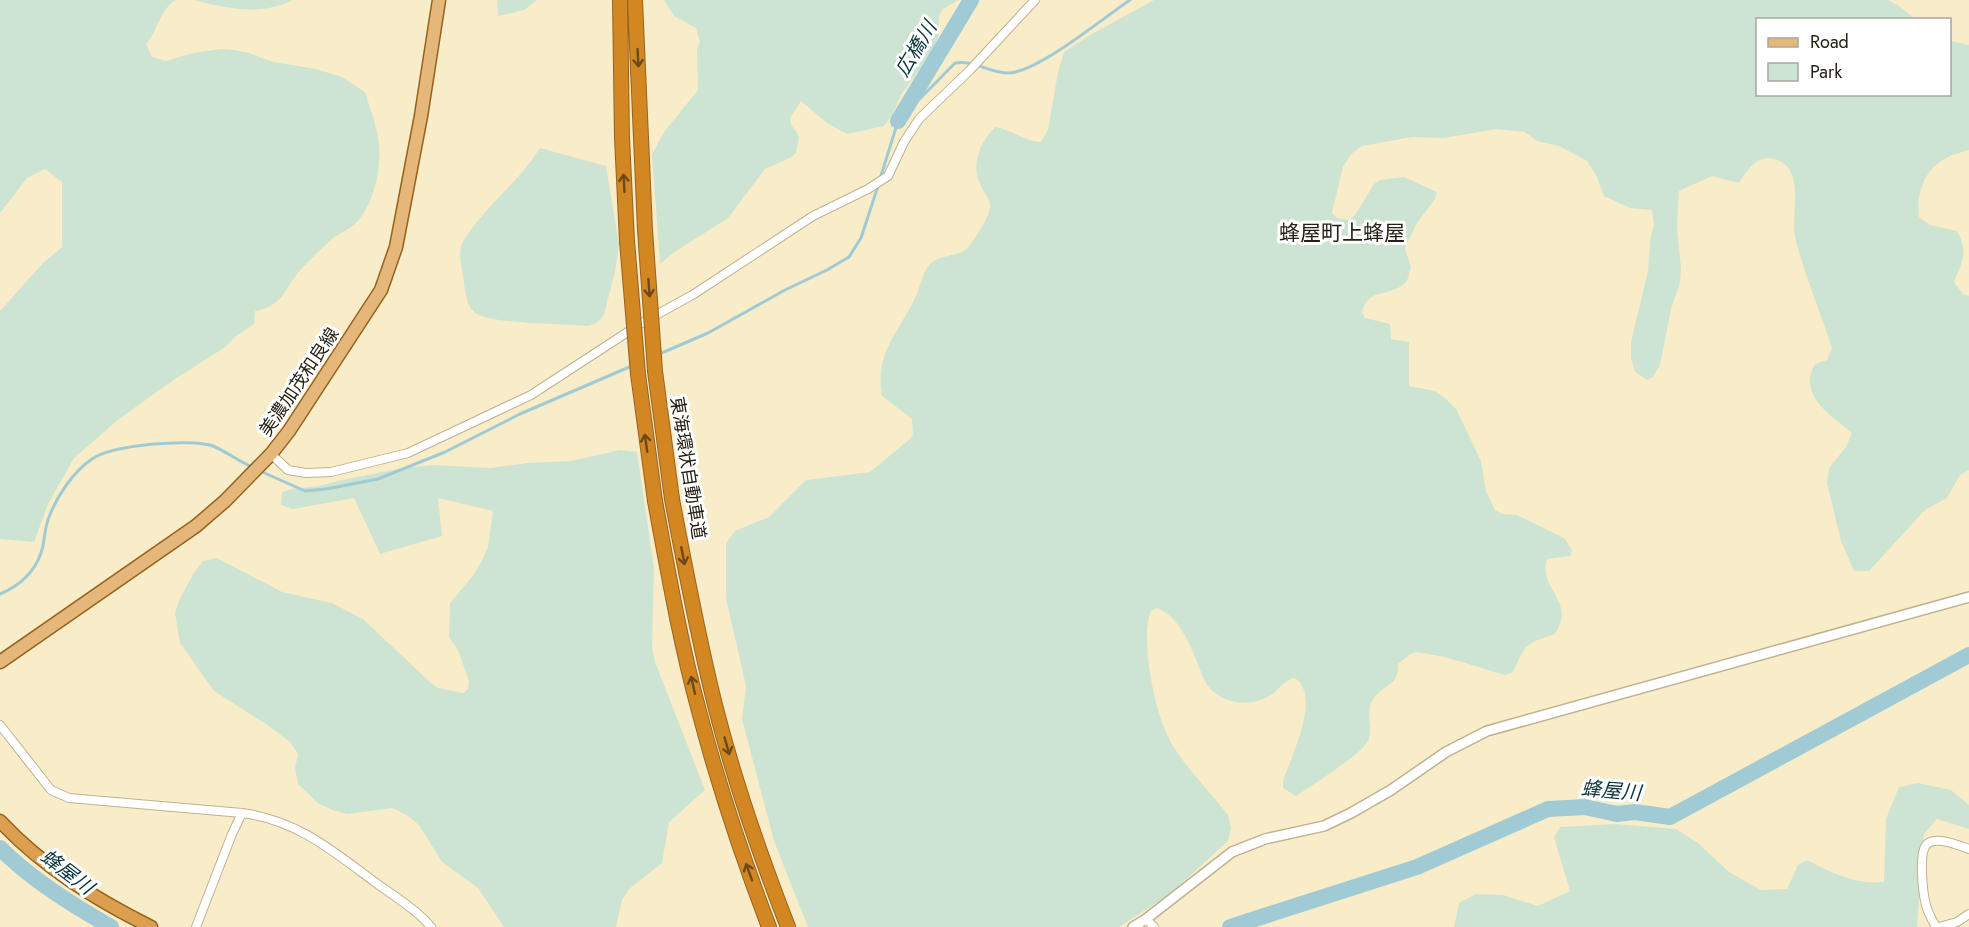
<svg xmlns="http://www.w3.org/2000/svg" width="1969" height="927" font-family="Jost,'Noto Sans JP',sans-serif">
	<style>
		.green { fill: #cee4d2 }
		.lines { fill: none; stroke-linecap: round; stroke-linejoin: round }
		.stream { stroke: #a1cbd4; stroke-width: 3 }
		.river { stroke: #a1cbd4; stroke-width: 16 }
		.minor-casing { stroke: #bfb291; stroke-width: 10 }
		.tertiary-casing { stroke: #bfb291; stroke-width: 12 }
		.primary-casing { stroke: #96631d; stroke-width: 15 }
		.trunk-casing { stroke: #96631d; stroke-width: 15 }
		.motorway-casing { stroke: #96631d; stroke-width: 16 }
		.minor { stroke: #fff; stroke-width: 8 }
		.tertiary { stroke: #fff; stroke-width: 9 }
		.primary { stroke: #e5b77b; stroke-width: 12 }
		.trunk { stroke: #dc9f4f; stroke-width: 12 }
		.motorway { stroke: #d38723; stroke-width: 14 }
		.motorway-bridge-casing { stroke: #96631d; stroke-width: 16; stroke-linecap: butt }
		.motorway-bridge { stroke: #d38723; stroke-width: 14 }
		.oneway { stroke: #6b4919 }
		.labels { text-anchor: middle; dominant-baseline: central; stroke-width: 6; stroke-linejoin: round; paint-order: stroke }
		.street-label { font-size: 18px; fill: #252013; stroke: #fff }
		.water-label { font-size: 20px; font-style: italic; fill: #0a343b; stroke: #fff }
		.quarter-label { font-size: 21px; fill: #252013; stroke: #fff }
	</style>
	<rect width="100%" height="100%" fill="#f9ecc9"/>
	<path class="green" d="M 0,0 L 176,0 C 160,9 158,31 146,44 L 152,57 L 166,61 L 193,53 L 221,49 L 234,50 L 249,53 L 273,62 L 316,69 L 342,77 L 365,92 C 370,109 378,128 379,145 C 381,169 374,205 356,223 C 350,229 340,233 333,238 C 323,247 313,257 303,267 C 284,287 285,306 255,311 L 254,324 L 236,336 L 224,348 L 175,379 L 119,419 L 74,458 L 48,504 L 34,542 L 0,539 L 0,311 L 43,263 L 62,247 L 62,182 L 45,169 L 27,178 L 0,213 Z
		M 194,0 L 293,0 C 261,16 228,9 194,0 Z
		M 497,0 L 537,0 L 524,10 L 498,16 Z
		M 664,0 L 959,0 L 943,9 L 939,15 L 939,35 L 934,49 L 901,95 L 892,115 L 884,126 L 847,134 L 827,123 L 801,101 L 790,118 L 791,125 L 796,131 L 799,138 L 796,152 L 792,157 L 765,169 L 728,218 L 673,253 L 660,264 L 652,154 L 664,132 L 698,90 L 697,49 L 700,42 L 696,28 L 674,16 Z
		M 1154,0 L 1888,0 L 1899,6 L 1915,19 L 1758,20 L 1758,94 L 1950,94 L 1950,41 L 1969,45 L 1969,150 C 1962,152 1953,154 1946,158 C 1924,170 1916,194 1919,217 L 1930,225 L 1957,231 C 1969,253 1962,261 1954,282 L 1963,294 L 1969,296 L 1969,470 L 1960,475 L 1947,498 L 1925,510 L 1869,571 L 1854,571 L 1841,541 L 1827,483 L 1829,468 L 1846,447 L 1852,433 C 1836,419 1808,403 1810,378 C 1810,374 1813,368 1815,364 L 1827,360 L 1832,348 C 1820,311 1804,274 1795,237 C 1790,213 1807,168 1774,159 C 1756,154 1746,172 1739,183 L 1712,176 L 1679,191 L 1677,227 L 1681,269 L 1680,283 L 1671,309 L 1660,365 L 1653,377 L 1647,380 L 1635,372 L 1631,358 L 1631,342 L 1648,271 L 1650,240 L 1654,225 L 1652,210 L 1630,208 L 1604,196 L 1596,175 L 1587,161 L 1559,146 L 1537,141 L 1525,132 L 1496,129 L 1444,138 L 1412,137 L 1362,146 L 1351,154 L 1343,167 L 1332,213 L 1337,218 L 1349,220 L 1355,215 L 1374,184 L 1380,180 L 1404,177 L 1437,192 L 1435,199 L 1417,223 L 1405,248 L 1411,267 L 1407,281 C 1404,284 1400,288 1395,289 C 1380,296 1368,291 1362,312 L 1365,318 L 1390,324 L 1391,339 L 1409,342 L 1409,386 L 1435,391 L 1446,399 L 1456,409 L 1481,461 L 1486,491 L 1495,510 L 1502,514 L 1517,515 L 1564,538 L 1572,550 L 1570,556 L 1547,559 C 1537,589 1577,600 1555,634 C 1525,644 1526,643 1513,672 L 1505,675 L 1445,657 L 1416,652 L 1409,655 L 1398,664 C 1399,686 1385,683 1373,699 C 1365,710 1373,726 1369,739 C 1364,753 1311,786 1296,796 L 1283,788 L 1283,781 C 1291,757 1322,696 1295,678 C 1284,680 1280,689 1271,695 C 1251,708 1220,705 1206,683 C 1194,658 1185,619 1157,608 L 1151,611 C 1145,627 1147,639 1148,657 C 1151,685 1159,725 1175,749 C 1190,772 1211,793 1228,815 L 1231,828 L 1228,841 L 1170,894 L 1119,927 L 808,927 L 774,841 L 742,719 L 746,686 L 726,599 L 726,543 L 735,531 L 769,517 L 806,480 L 870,472 L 910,439 L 913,434 L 912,419 L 882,396 C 881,389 880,381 881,373 C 883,345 904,322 915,298 C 920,288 923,271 930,264 C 941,254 957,257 968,248 C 974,239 990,217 990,207 C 991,199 984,193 981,186 C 970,165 980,143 995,127 C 1011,129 1025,142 1041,142 L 1048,130 L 1058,72 L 1064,52 L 1090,35 Z
		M 540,148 L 606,166 L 619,245 L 615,272 L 604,314 C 600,322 595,324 587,326 C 564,324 494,324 477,314 C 465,307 465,288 463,276 C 461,264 457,251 464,240 C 485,206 519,182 540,148 Z
		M 620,450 L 637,452 L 654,569 L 652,646 L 655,662 L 705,790 L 669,822 L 662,863 L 629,889 L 622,900 L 616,927 L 504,927 L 478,888 L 442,862 L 419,825 L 408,816 L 393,808 L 347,814 L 332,810 L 318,803 L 298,784 L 295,768 L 298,754 L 290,742 L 266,724 L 214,691 L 180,643 L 175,613 L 180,598 L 194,573 L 203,561 L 217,558 L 282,592 L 332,603 L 363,619 L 432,684 L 438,688 L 463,693 L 468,689 L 469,681 L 458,650 L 449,637 L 450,603 L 475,573 L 482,560 L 488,547 L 493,511 L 438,498 L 442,536 L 380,554 L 354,498 L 293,509 L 281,505 L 282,492 L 291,489 L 319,486 L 342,480 L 403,468 L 433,465 L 491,468 L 527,463 L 571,461 Z
		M 1918,783 L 1951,790 L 1969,805 L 1969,829 L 1937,819 L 1924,834 L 1917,927 L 1454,927 L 1459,903 L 1476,894 L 1503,895 L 1538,906 L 1570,891 L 1554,837 L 1560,827 L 1615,824 L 1676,829 L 1698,843 L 1729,872 L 1761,890 L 1787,889 L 1798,865 L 1807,860 C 1832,873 1856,885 1884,882 L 1886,819 L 1899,787 Z"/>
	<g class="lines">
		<path class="stream" d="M 880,179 L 898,121 L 955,63 C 974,60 990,73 1008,73 C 1037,73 1103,18 1130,0
			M 657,355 L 708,333 L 785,290 L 827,270 L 849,257 L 861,238 L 878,186
			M 260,471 L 305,491 L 326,489 L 378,479 L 445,452 L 520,414 L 634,365
			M 0,594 C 19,586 34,573 41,553 C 45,542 44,529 49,517 C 57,496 73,472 92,459 C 112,445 190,438 213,446 C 227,452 240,462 254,468"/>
		<path class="river" d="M 898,121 L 971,0
			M 0,848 C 32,880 72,905 111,927
			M 1230,927 L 1417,867 L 1548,809 L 1585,807 L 1617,814 L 1635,812 L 1670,817 L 1969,655"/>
		<g class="minor-casing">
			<path id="minor" d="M 271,454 L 288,470 L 306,473 L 331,472 L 408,453 L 531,395 L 640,324 L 694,294 L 813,216 L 868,189 L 888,176 L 904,142 L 919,119 L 970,70 L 1035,0
				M 0,725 L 51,790 L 69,798 L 242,813 C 297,820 333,851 376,883 C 394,896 417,910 431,927
				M 1146,919 L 1154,927
				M 196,927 L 232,834 L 242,813
				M 1936,927 C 1932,920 1928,913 1926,905 C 1923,894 1918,852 1927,844 C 1937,836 1958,845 1969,849
				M 1939,927 L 1957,922 L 1969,914"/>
		</g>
		<g class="tertiary-casing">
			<path id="tertiary" d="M 1133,927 L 1146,919 L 1232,852 L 1265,839 L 1324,826 L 1351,813 L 1391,790 L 1446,752 L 1487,731 L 1969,597"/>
		</g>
		<g class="primary-casing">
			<path id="primary" d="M 0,662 L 196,526 L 225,501 L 271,454 L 289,431 L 381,290 L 396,247 L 421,116 L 439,0"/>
		</g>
		<g class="trunk-casing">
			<path id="trunk" d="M 0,821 C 43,867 95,899 151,927"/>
		</g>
		<g class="motorway-casing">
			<path id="motorway" d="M 620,0 L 622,138 L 627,241
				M 635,0 L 645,230
				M 672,499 C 685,568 698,637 715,705 C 734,780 760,855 788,927
				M 655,501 C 668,571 680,642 699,711 C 718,784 742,856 769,927"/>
		</g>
		<use href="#minor" class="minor"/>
		<use href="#tertiary" class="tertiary"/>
		<use href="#primary" class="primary"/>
		<use href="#trunk" class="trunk"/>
		<use href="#motorway" class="motorway"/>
		<g class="motorway-bridge-casing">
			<path id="motorway-bridge" d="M 645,230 L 655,371 L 672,499
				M 627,241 L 638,374 L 655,501"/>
		</g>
		<use href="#motorway-bridge" class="motorway-bridge"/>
	</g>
	<defs><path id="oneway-shaft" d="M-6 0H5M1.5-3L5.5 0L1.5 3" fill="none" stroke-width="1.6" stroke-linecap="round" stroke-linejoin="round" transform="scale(1.5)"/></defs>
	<g class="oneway">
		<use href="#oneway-shaft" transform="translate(638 58) rotate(87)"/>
		<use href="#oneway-shaft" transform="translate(624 183) rotate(-93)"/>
		<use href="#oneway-shaft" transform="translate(649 288) rotate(86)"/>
		<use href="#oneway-shaft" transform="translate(646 443) rotate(-98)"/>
		<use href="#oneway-shaft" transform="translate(683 556) rotate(79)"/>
		<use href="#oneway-shaft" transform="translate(693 685) rotate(-103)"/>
		<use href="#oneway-shaft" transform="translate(727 746) rotate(74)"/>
		<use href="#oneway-shaft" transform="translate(749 872) rotate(-110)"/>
	</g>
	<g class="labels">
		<g class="street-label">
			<text transform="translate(299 382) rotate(-56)">美濃加茂和良線</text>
			<text transform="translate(688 468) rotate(81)">東海環状自動車道</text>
		</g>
		<g class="water-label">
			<text transform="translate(916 49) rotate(-59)">広橋川</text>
			<text transform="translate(1611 791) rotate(5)">蜂屋川</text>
			<text transform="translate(67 872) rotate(37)">蜂屋川</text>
		</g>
		<g class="quarter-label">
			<text x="1342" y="233">蜂屋町上蜂屋</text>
		</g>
	</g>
	<rect x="1756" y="18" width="195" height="78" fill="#ffffff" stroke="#a8a6a1" stroke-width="1.5"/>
	<rect x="1768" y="38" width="30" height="9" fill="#e5b77b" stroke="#a8a6a1" stroke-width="1.5"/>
	<text x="1810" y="48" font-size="18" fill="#252013">Road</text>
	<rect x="1768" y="63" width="30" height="18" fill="#cee4d2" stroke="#a8a6a1" stroke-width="1.5"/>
	<text x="1810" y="78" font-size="18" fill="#252013">Park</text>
</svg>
